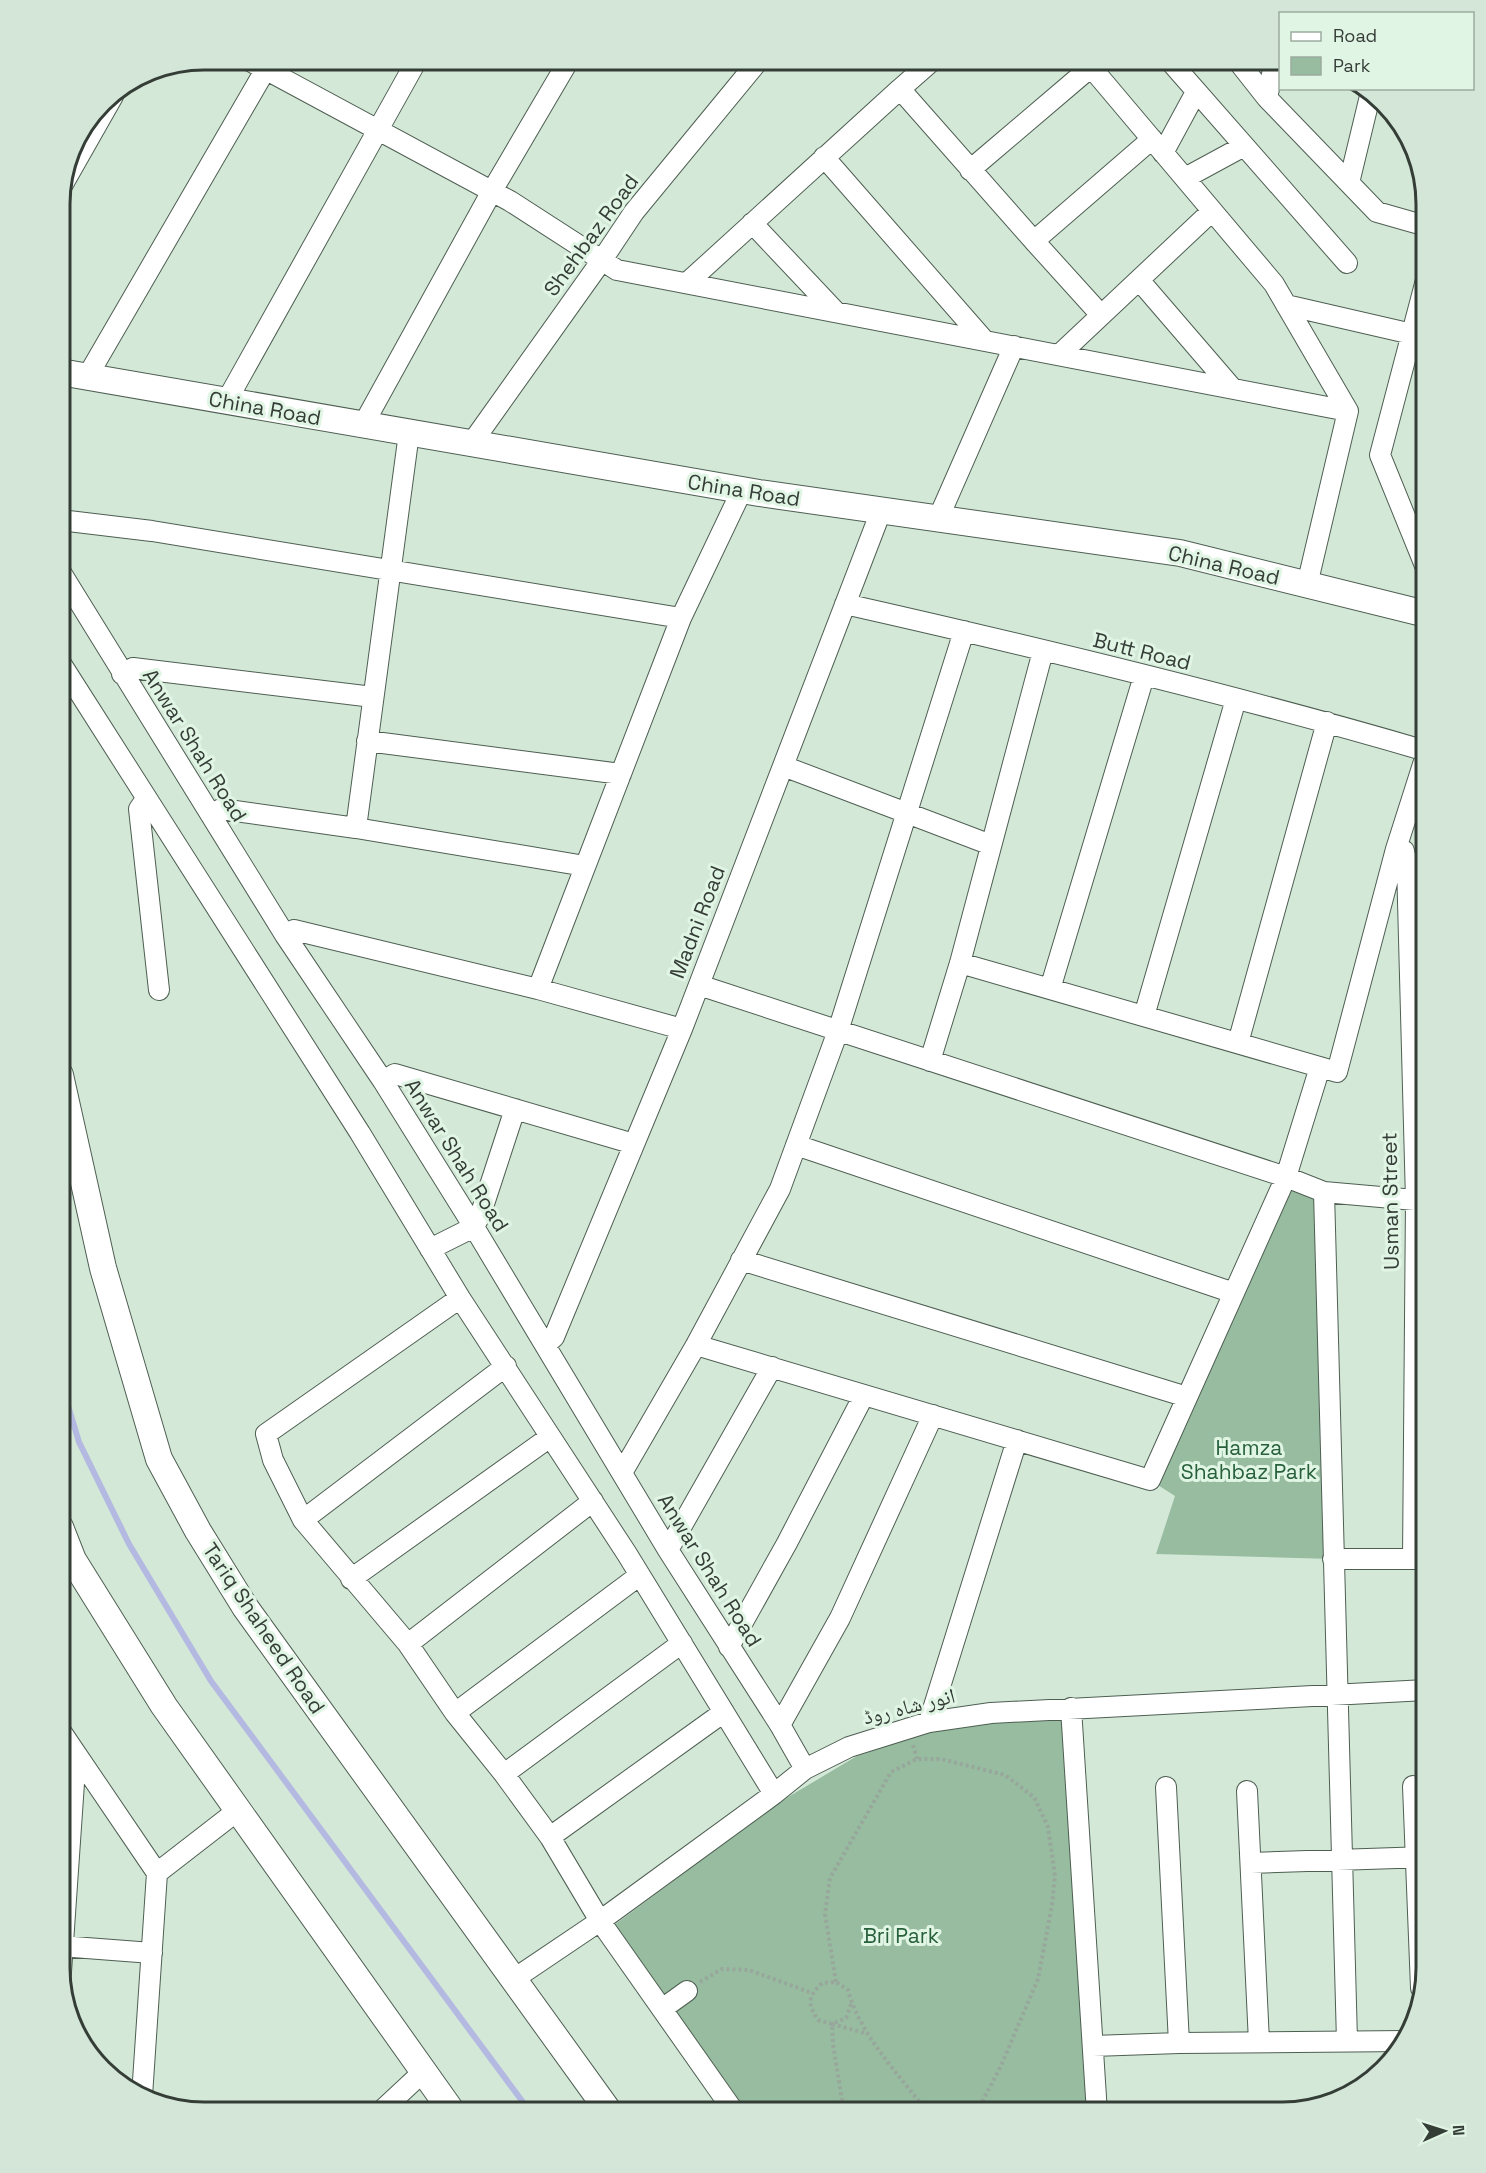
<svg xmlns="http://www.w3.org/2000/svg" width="1486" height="2173" font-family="'Space Grotesk','Noto Naskh Arabic',sans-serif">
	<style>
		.green { fill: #97bca0 }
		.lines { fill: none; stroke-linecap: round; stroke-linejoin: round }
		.stream { stroke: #b3b9e0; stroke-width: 6 }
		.minor-casing { stroke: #4e5f52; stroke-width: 22 }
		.major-casing { stroke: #4e5f52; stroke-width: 28 }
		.path { stroke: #98a79b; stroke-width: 4; stroke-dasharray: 3 3; stroke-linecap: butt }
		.minor { stroke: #fff; stroke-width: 20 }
		.major { stroke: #fff; stroke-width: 26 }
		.labels { text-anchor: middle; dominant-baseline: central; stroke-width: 6; stroke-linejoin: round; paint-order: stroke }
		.street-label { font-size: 21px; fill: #353d37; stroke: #e1f5e5 }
		.park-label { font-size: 21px; fill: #27603b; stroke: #e1f5e5 }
		.rim { fill: none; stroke: #353d37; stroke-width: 3 }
	</style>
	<rect width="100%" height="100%" fill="#d4e8d8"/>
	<path class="green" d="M 1286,1177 L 1324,1192 L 1333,1559 L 1156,1554 L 1175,1496 L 1150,1480 Z
		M 1063,1715 L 1090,2113 L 746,2113 L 613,1926 L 778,1803 L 857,1756 L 929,1732 L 992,1720 Z"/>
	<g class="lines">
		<path class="stream" d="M 60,1379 L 79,1442 L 129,1544 L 211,1681 L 531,2113"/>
		<g class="minor-casing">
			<path id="minor" d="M 248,60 L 510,201 L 617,270 L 1348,411
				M 933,60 L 900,89 L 1034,241 L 1152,139
				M 1085,60 L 1274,284 L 1348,411 L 1307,585
				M 1169,60 L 1347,263
				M 1237,60 L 1267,98
				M 1275,60 L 1267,98 L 1377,212 L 1426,226
				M 1163,153 L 1196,92
				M 824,157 L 984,340
				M 970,170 L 1091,67
				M 1185,178 L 1244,146
				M 1349,183 L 1370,96
				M 63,184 L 113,96
				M 752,223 L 836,312
				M 1034,241 L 1101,315
				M 1139,280 L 1232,388
				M 687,283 L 900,89
				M 1286,305 L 1412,334
				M 1059,355 L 1212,211
				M 87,377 L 271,60
				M 226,402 L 417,60
				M 363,425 L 492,191 L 569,60
				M 471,444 L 602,260 L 634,212 L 759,60
				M 938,519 L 1014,346
				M 60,520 L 152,531 L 681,618
				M 1426,568 L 1380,455 L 1426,280
				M 60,571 L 285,935 L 383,1081 L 474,1227 L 668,1550 L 780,1725 L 805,1769
				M 845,604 C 1040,648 1235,695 1426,751
				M 60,662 L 360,1133 L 460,1298 L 627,1554 L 774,1794
				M 122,674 L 133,668 L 373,697
				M 367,741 L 621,774
				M 783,766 L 991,845
				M 146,799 L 139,809 L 159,990
				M 211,815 L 221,809 L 356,828 L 585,866
				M 356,828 L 409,433
				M 1396,849 L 1404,851 L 1407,864 L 1416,1200 L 1413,1559
				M 285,935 L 294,930 L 538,989 L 682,1029
				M 960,963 L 1337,1072 L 1396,849 L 1426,755
				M 699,985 L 1286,1177 L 1320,1067
				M 538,989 L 681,618 L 742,490
				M 1050,989 L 1144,676
				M 1144,1016 L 1236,699
				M 1238,1043 L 1327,722
				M 930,1061 L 960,963 L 1043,651
				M 383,1081 L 395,1074 L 634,1144
				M 796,1145 L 1234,1293
				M 1324,1192 L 1347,2041
				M 430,1249 L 474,1227 L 481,1213 L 515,1109
				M 741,1260 L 1187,1397
				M 460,1298 L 266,1434 L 273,1460 L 303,1520 L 408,1644 L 455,1713 L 504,1774 L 550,1837 L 600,1921 L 735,2113
				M 545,1345 L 554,1337 L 682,1029 L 881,511
				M 696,1345 L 1150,1480 L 1286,1177 L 1324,1192 L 1426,1201
				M 623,1471 L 696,1345 L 780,1189 L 838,1031 L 964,631
				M 303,1520 L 506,1366
				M 668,1550 L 772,1367
				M 1333,1559 L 1426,1559
				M 351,1579 L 550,1437
				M 408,1644 L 593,1501
				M 729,1647 L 787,1543 L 864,1395
				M 1071,1708 L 1097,2113
				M 455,1713 L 640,1575
				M 929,1722 L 1017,1440
				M 780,1725 L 840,1618 L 933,1415
				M 60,1730 L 157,1873
				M 504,1774 L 682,1643
				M 1413,1786 L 1421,1988
				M 1166,1787 L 1179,2043
				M 1247,1791 L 1259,2042
				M 550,1837 L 724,1712
				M 1251,1863 L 1426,1857
				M 60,1946 L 152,1953
				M 61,1972 L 76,1754
				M 514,1979 L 600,1921 L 774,1794 L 805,1769 L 849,1747 L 929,1722 L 991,1713 L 1426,1690
				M 662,2009 L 687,1991
				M 1093,2046 L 1179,2043 L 1406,2041
				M 142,2096 L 157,1873 L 237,1811
				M 379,2113 L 423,2072"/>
		</g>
		<g class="major-casing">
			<path id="major" d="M 60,372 L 759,493 L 1180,553 L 1426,614
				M 60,1075 L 103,1268 L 159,1459 L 198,1531 L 245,1607 L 610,2113
				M 60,1527 L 73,1560 L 164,1706 L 453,2113"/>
		</g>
		<path class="path" d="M 913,1745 L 917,1759
			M 700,1982 L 722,1969 L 749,1970 L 812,1993
			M 836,1982 L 825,1914 L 830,1878 L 891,1772 L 917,1759 L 941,1759 L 1005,1775 L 1034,1797 L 1048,1827 L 1055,1876 L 1052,1905 L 1038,1979 L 1000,2068 L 976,2113
			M 851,2004 L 846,2018 L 832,2024 L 818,2020 C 807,2003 808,1997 822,1983 L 836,1982 L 848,1990 C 859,2034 901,2077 928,2113
			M 844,2113 L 833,2044 L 832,2024 L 868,2034"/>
		<use href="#minor" class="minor"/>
		<use href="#major" class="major"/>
	</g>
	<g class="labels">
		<g class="street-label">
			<text transform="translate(591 235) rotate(-54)">Shehbaz Road</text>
			<text transform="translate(265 408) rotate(10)">China Road</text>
			<text transform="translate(744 490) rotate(9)">China Road</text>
			<text transform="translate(1224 565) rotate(13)">China Road</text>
			<text transform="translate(1142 651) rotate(14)">Butt Road</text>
			<text transform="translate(195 745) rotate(58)">Anwar Shah Road</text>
			<text transform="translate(697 922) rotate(-69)">Madni Road</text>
			<text transform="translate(457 1155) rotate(58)">Anwar Shah Road</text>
			<text transform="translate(1390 1201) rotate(-91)">Usman Street</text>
			<text transform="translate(710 1570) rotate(58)">Anwar Shah Road</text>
			<text transform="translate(264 1628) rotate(56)">Tariq Shaheed Road</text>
			<text transform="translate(909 1706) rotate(-14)">انور شاہ روڈ</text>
		</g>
		<g class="park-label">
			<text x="1249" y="1447">Hamza<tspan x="1249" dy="24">Shahbaz Park</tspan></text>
			<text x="901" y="1935">Bri Park</text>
		</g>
	</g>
	<path d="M0 0H1486V2173H0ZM204 70H1282A134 134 0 0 1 1416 204V1968A134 134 0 0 1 1282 2102H204A134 134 0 0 1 70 1968V204A134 134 0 0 1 204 70Z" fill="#d3e6d7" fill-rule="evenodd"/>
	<path class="rim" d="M204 70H1282A134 134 0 0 1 1416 204V1968A134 134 0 0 1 1282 2102H204A134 134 0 0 1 70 1968V204A134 134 0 0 1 204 70Z"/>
	<rect x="1279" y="12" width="195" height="78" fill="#e1f5e5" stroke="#9cab9f" stroke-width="1.5"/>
	<rect x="1291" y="32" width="30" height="9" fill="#ffffff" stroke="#9cab9f" stroke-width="1.5"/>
	<text x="1333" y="42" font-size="18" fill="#353d37">Road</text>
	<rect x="1291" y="57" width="30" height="18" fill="#97bca0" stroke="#9cab9f" stroke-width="1.5"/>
	<text x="1333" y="72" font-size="18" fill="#353d37">Park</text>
	<g transform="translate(1444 2131) rotate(87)" stroke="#e1f5e5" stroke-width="4.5" paint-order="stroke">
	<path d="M0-4.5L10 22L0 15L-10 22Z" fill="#353d37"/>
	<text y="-9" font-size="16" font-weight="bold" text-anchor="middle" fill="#353d37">N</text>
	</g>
</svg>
